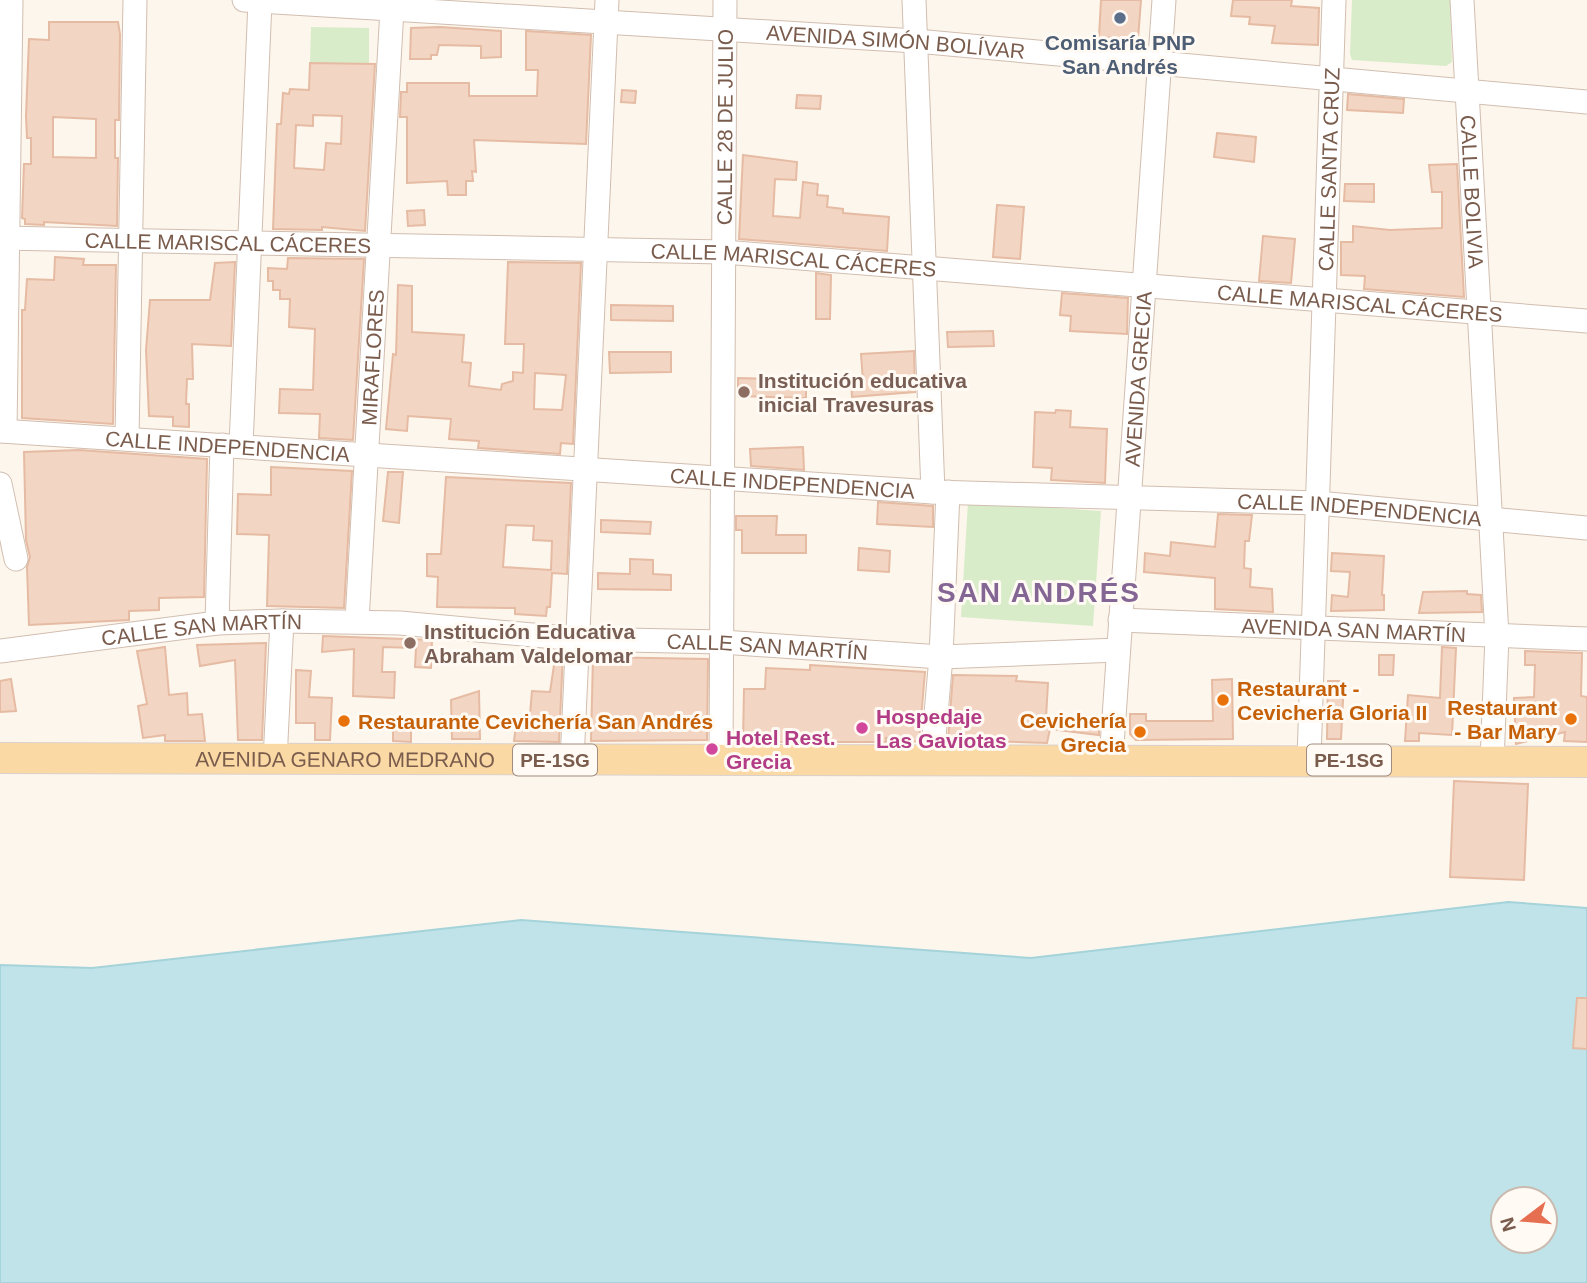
<svg xmlns="http://www.w3.org/2000/svg" width="1587" height="1283" font-family="Arial,sans-serif">
	<style>
		.green { fill: #d8ecc9 }
		.water { fill: #bfe3e8; stroke: #a5d3da; stroke-width: 2; fill-rule: evenodd }
		.building { fill: #f3d5c3; stroke: #e6bba3; stroke-width: 2; fill-rule: evenodd }
		.lines { fill: none; stroke-linecap: round; stroke-linejoin: round }
		.minor-casing { stroke: #d1beb0; stroke-width: 25 }
		.major-casing { stroke: #dad1cd; stroke-width: 32 }
		.minor { stroke: #fff; stroke-width: 23 }
		.major { stroke: #fbd9a5; stroke-width: 30 }
		.service-dot { fill: #5c6f8a; stroke: #fffaf3; stroke-width: 2.5 }
		.education-dot { fill: #8d6e63; stroke: #fffaf3; stroke-width: 2.5 }
		.food-dot { fill: #e8710a; stroke: #fffaf3; stroke-width: 2.5 }
		.hotel-dot { fill: #d1479c; stroke: #fffaf3; stroke-width: 2.5 }
		.labels { text-anchor: middle; dominant-baseline: central; stroke-width: 6; stroke-linejoin: round; paint-order: stroke }
		.shield { fill: #fffaf3; stroke: #a28b7f; stroke-width: 2 }
		.shield-label { font-size: 19px; font-weight: bold; fill: #7a5c4d }
		.street-label { font-size: 21px; fill: #7a5c4d; stroke: #fffaf3 }
		.service-label { font-size: 21px; font-weight: bold; fill: #4e5e75; stroke: #fffaf3 }
		.education-label { font-size: 21px; font-weight: bold; fill: #785e54; stroke: #fffaf3; text-anchor: start }
		.food-label { font-size: 21px; font-weight: bold; fill: #c56008; stroke: #fffaf3; text-anchor: start }
		.hotel-label { font-size: 21px; font-weight: bold; fill: #b23c85; stroke: #fffaf3; text-anchor: start }
		.district-label { font-size: 28px; font-weight: bold; letter-spacing: 2px; fill: #846695; stroke: #fffaf3 }
	</style>
	<rect width="100%" height="100%" fill="#fdf6ec"/>
	<path class="green" d="M 1352,0 L 1450,0 L 1452,62 L 1446,66 L 1352,60 L 1350,54 Z
		M 311,27 L 369,28 L 369,64 L 310,63 Z
		M 968,502 L 1101,511 L 1093,626 L 961,617 Z"/>
	<path class="water" d="M 1508,902 L 1587,908 L 1587,1283 L 0,1283 L 0,965 L 92,968 L 521,920 L 1031,958 ZM 1503,1199 L 1545,1199 L 1545,1241 L 1503,1241 Z"/>
	<path class="building" d="M 1101,0 L 1141,0 L 1138,39 L 1099,37 Z
		M 1233,0 L 1292,0 L 1291,6 L 1319,8 L 1318,45 L 1272,43 L 1275,26 L 1249,24 L 1250,17 L 1231,16 Z
		M 49,22 L 118,22 L 120,34 L 119,120 L 115,120 L 115,158 L 118,158 L 117,226 L 44,222 L 44,225 L 25,224 L 25,219 L 22,218 L 24,164 L 31,164 L 31,138 L 27,138 L 26,116 L 29,39 L 49,40 ZM 53,117 L 96,119 L 96,158 L 53,157 Z
		M 440,27 L 501,31 L 501,57 L 481,58 L 481,46 L 439,45 L 437,55 L 431,55 L 431,59 L 410,59 L 411,28 Z
		M 526,31 L 591,35 L 586,144 L 474,140 L 476,172 L 472,171 L 473,181 L 466,181 L 466,195 L 448,195 L 447,181 L 407,183 L 407,117 L 400,117 L 401,92 L 407,92 L 407,83 L 469,83 L 469,96 L 537,96 L 538,70 L 526,70 Z
		M 310,63 L 375,64 L 365,231 L 322,227 L 322,230 L 273,229 L 277,124 L 281,124 L 283,93 L 289,94 L 290,89 L 309,90 ZM 313,115 L 342,116 L 341,144 L 326,143 L 324,170 L 294,168 L 296,125 L 313,126 Z
		M 622,90 L 636,91 L 635,103 L 621,102 Z
		M 1348,94 L 1404,99 L 1403,113 L 1347,110 Z
		M 797,95 L 821,96 L 820,109 L 796,108 Z
		M 1217,133 L 1256,137 L 1254,162 L 1214,157 Z
		M 743,155 L 797,162 L 796,180 L 775,179 L 773,216 L 800,218 L 803,182 L 818,184 L 817,195 L 828,196 L 827,207 L 843,209 L 843,213 L 889,217 L 887,251 L 739,239 Z
		M 1457,164 L 1464,297 L 1364,289 L 1365,276 L 1341,275 L 1341,242 L 1353,242 L 1353,226 L 1390,230 L 1442,228 L 1442,192 L 1432,192 L 1429,165 Z
		M 1345,184 L 1374,184 L 1374,202 L 1344,201 Z
		M 997,205 L 1024,207 L 1020,259 L 993,257 Z
		M 424,210 L 425,225 L 408,226 L 407,211 Z
		M 1263,236 L 1295,239 L 1291,283 L 1259,281 Z
		M 55,257 L 84,259 L 83,265 L 116,265 L 113,424 L 22,418 L 22,310 L 25,310 L 27,279 L 54,280 Z
		M 288,258 L 364,259 L 353,440 L 319,438 L 320,414 L 279,413 L 280,389 L 313,390 L 315,329 L 289,327 L 290,299 L 280,299 L 280,290 L 273,290 L 273,281 L 268,281 L 268,268 L 287,269 Z
		M 235,262 L 231,346 L 192,344 L 193,379 L 187,379 L 186,404 L 189,404 L 189,427 L 173,426 L 173,417 L 149,416 L 146,350 L 150,300 L 210,300 L 215,263 Z
		M 508,262 L 581,263 L 573,444 L 561,443 L 560,454 L 478,448 L 479,441 L 449,439 L 451,419 L 408,416 L 407,431 L 386,429 L 393,354 L 396,355 L 398,285 L 412,286 L 412,332 L 464,335 L 462,362 L 471,363 L 469,386 L 501,390 L 502,384 L 513,381 L 513,372 L 523,373 L 524,344 L 505,344 ZM 535,373 L 566,375 L 562,410 L 534,409 Z
		M 816,273 L 831,275 L 830,319 L 816,319 Z
		M 1062,293 L 1128,298 L 1127,334 L 1070,331 L 1071,316 L 1060,315 Z
		M 611,305 L 673,306 L 673,321 L 611,320 Z
		M 993,331 L 994,346 L 948,347 L 947,332 Z
		M 914,351 L 915,392 L 852,397 L 851,382 L 863,381 L 861,354 Z
		M 609,352 L 671,352 L 671,372 L 610,373 Z
		M 738,378 L 806,380 L 806,398 L 738,396 Z
		M 1056,410 L 1071,411 L 1070,427 L 1107,429 L 1105,483 L 1051,480 L 1052,468 L 1033,467 L 1035,412 L 1055,413 Z
		M 803,447 L 804,470 L 751,466 L 750,449 Z
		M 79,450 L 207,459 L 204,597 L 159,598 L 159,610 L 129,611 L 129,620 L 29,625 L 27,567 L 30,557 L 26,540 L 24,452 Z
		M 271,467 L 352,471 L 344,608 L 267,606 L 269,535 L 237,534 L 238,494 L 271,495 Z
		M 388,472 L 403,472 L 399,523 L 383,521 Z
		M 446,477 L 571,483 L 567,574 L 552,573 L 550,607 L 547,607 L 546,616 L 515,614 L 515,608 L 437,607 L 438,577 L 427,576 L 427,554 L 441,554 ZM 506,525 L 534,526 L 533,540 L 552,541 L 551,570 L 503,567 Z
		M 878,502 L 933,506 L 933,527 L 877,524 Z
		M 1218,514 L 1252,515 L 1249,541 L 1245,541 L 1244,568 L 1251,569 L 1250,587 L 1272,589 L 1273,612 L 1215,609 L 1215,578 L 1144,572 L 1145,553 L 1170,556 L 1171,542 L 1215,547 Z
		M 736,516 L 777,516 L 776,535 L 806,535 L 806,553 L 742,553 L 742,530 L 736,530 Z
		M 601,520 L 651,522 L 650,534 L 601,532 Z
		M 859,548 L 890,551 L 889,572 L 858,570 Z
		M 1332,553 L 1384,556 L 1382,595 L 1384,595 L 1384,610 L 1331,611 L 1332,595 L 1348,597 L 1350,572 L 1331,571 Z
		M 630,559 L 653,560 L 653,574 L 671,575 L 671,590 L 598,589 L 598,573 L 630,574 Z
		M 1467,591 L 1467,594 L 1481,595 L 1482,612 L 1419,613 L 1423,592 Z
		M 323,636 L 432,640 L 431,668 L 415,667 L 416,648 L 383,647 L 382,672 L 395,672 L 394,698 L 353,696 L 354,649 L 322,652 Z
		M 266,643 L 262,740 L 238,740 L 235,660 L 200,666 L 197,645 Z
		M 165,647 L 169,695 L 187,693 L 188,715 L 202,714 L 205,741 L 165,741 L 165,735 L 143,738 L 138,706 L 147,704 L 137,651 Z
		M 1442,647 L 1456,648 L 1452,735 L 1419,733 L 1419,741 L 1405,741 L 1408,695 L 1440,698 Z
		M 1525,651 L 1582,653 L 1581,696 L 1587,697 L 1587,742 L 1564,741 L 1565,732 L 1516,744 L 1514,698 L 1534,697 L 1535,665 L 1525,665 Z
		M 556,652 L 563,653 L 559,742 L 514,741 L 516,725 L 529,726 L 532,691 L 550,692 Z
		M 1379,655 L 1394,655 L 1393,675 L 1379,675 Z
		M 593,657 L 708,659 L 707,740 L 591,741 Z
		M 810,665 L 925,672 L 919,742 L 886,738 L 886,742 L 743,742 L 744,689 L 765,689 L 766,668 L 810,670 Z
		M 296,670 L 311,671 L 309,697 L 332,698 L 330,740 L 315,740 L 315,723 L 296,723 Z
		M 953,675 L 1017,676 L 1016,681 L 1048,683 L 1046,718 L 1099,719 L 1099,735 L 1050,729 L 1047,743 L 948,740 Z
		M 11,679 L 16,711 L 0,712 L 0,681 Z
		M 1232,679 L 1233,739 L 1136,740 L 1130,734 L 1130,714 L 1146,714 L 1146,721 L 1213,721 L 1212,680 Z
		M 1328,681 L 1344,681 L 1341,739 L 1327,739 Z
		M 479,691 L 480,739 L 452,739 L 451,700 Z
		M 393,718 L 411,718 L 411,742 L 393,741 Z
		M 1454,781 L 1528,784 L 1524,880 L 1450,877 Z
		M 1577,998 L 1587,998 L 1587,1049 L 1573,1048 Z"/>
	<g class="lines">
		<g class="minor-casing">
			<g id="minor">
				<path id="s1" d="M 244,0 L 916,41 L 1587,102"/>
				<path d="M 914,0 L 933,492"/>
				<path id="s2" d="M 1462,0 L 1497,636 L 1492,762"/>
				<path id="s3" d="M 0,238 L 724,252 L 1587,321"/>
				<path id="s4" d="M 0,431 L 933,492 L 1318,503 L 1587,528"/>
				<path d="M 5,431 L 11,0"/>
				<path d="M 127,439 L 135,0"/>
				<path d="M 241,446 L 260,1"/>
				<path d="M 0,484 L 16,559"/>
				<path id="s5" d="M 1120,620 L 1587,639"/>
				<path id="s6" d="M 357,621 L 392,9"/>
				<path d="M 217,623 L 222,445"/>
				<path id="s7" d="M 0,651 L 217,623 L 282,621 L 400,623 L 577,639 L 722,642 L 941,657 L 1118,650"/>
				<path id="s8" d="M 721,759 L 725,0"/>
				<path d="M 932,759 L 941,657 L 948,492"/>
				<path id="s9" d="M 1309,759 L 1334,0"/>
				<path d="M 275,760 L 282,621"/>
				<path id="s10" d="M 1111,760 L 1164,0"/>
				<path d="M 572,761 L 607,0"/>
			</g>
		</g>
		<g class="major-casing">
			<g id="major">
				<path id="s11" d="M 0,758 L 1587,762"/>
			</g>
		</g>
		<use href="#minor" class="minor"/>
		<use href="#major" class="major"/>
	</g>
	<circle class="service-dot" cx="1120" cy="18" r="7"/>
	<g class="education-dot">
		<circle cx="744" cy="392" r="7"/>
		<circle cx="410" cy="643" r="7"/>
	</g>
	<g class="food-dot">
		<circle cx="1223" cy="700" r="7"/>
		<circle cx="1571" cy="719" r="7"/>
		<circle cx="344" cy="721" r="7"/>
		<circle cx="1140" cy="732" r="7"/>
	</g>
	<g class="hotel-dot">
		<circle cx="862" cy="728" r="7"/>
		<circle cx="712" cy="749" r="7"/>
	</g>
	<g class="labels">
		<g class="shield">
			<rect x="513" y="744.5" width="84" height="31" rx="5"/>
			<rect x="1307" y="744.5" width="84" height="31" rx="5"/>
		</g>
		<g class="shield-label">
			<text x="555" y="760">PE-1SG</text>
			<text x="1349" y="760">PE-1SG</text>
		</g>
		<g class="street-label">
			<text stroke="none"><textPath href="#s1" startOffset="653">AVENIDA SIMÓN BOLÍVAR</textPath></text>
			<text stroke="none"><textPath href="#s8" startOffset="632">CALLE 28 DE JULIO</textPath></text>
			<text stroke="none"><textPath href="#s9" startOffset="590">CALLE SANTA CRUZ</textPath></text>
			<text stroke="none"><textPath href="#s2" startOffset="192">CALLE BOLIVIA</textPath></text>
			<text stroke="none"><textPath href="#s3" startOffset="228">CALLE MARISCAL CÁCERES</textPath></text>
			<text stroke="none"><textPath href="#s3" startOffset="794">CALLE MARISCAL CÁCERES</textPath></text>
			<text stroke="none"><textPath href="#s3" startOffset="1362">CALLE MARISCAL CÁCERES</textPath></text>
			<text stroke="none"><textPath href="#s6" startOffset="264">MIRAFLORES</textPath></text>
			<text stroke="none"><textPath href="#s10" startOffset="382">AVENIDA GRECIA</textPath></text>
			<text stroke="none"><textPath href="#s4" startOffset="228">CALLE INDEPENDENCIA</textPath></text>
			<text stroke="none"><textPath href="#s4" startOffset="794">CALLE INDEPENDENCIA</textPath></text>
			<text stroke="none"><textPath href="#s4" startOffset="1362">CALLE INDEPENDENCIA</textPath></text>
			<text stroke="none"><textPath href="#s7" startOffset="203">CALLE SAN MARTÍN</textPath></text>
			<text stroke="none"><textPath href="#s5" startOffset="234">AVENIDA SAN MARTÍN</textPath></text>
			<text stroke="none"><textPath href="#s7" startOffset="770">CALLE SAN MARTÍN</textPath></text>
			<text stroke="none"><textPath href="#s11" startOffset="345">AVENIDA GENARO MEDRANO</textPath></text>
		</g>
		<g class="service-label">
			<text x="1120" y="42">Comisaría PNP<tspan x="1120" dy="24">San Andrés</tspan></text>
		</g>
		<g class="education-label">
			<text x="758" y="380">Institución educativa<tspan x="758" dy="24">inicial Travesuras</tspan></text>
			<text x="424" y="631">Institución Educativa<tspan x="424" dy="24">Abraham Valdelomar</tspan></text>
		</g>
		<g class="food-label">
			<text x="1237" y="688">Restaurant -<tspan x="1237" dy="24">Cevichería Gloria II</tspan></text>
			<text x="1557" y="707" text-anchor="end">Restaurant<tspan x="1557" dy="24">- Bar Mary</tspan></text>
			<text x="1126" y="720" text-anchor="end">Cevichería<tspan x="1126" dy="24">Grecia</tspan></text>
			<text x="358" y="721">Restaurante Cevichería San Andrés</text>
		</g>
		<g class="hotel-label">
			<text x="876" y="716">Hospedaje<tspan x="876" dy="24">Las Gaviotas</tspan></text>
			<text x="726" y="737">Hotel Rest.<tspan x="726" dy="24">Grecia</tspan></text>
		</g>
		<g class="district-label">
			<text x="1039" y="592">SAN ANDRÉS</text>
		</g>
	</g>
	<g transform="translate(1524 1220) rotate(254)"><circle r="33" fill="#fffaf3" stroke="#cabbb1" stroke-width="2"/>
	<path d="M0-5L12 26L0 18L-12 26Z" fill="#e76f51"/>
	<text y="-10" font-size="19" font-weight="bold" text-anchor="middle" fill="#7a5c4d">N</text>
	</g>
</svg>
